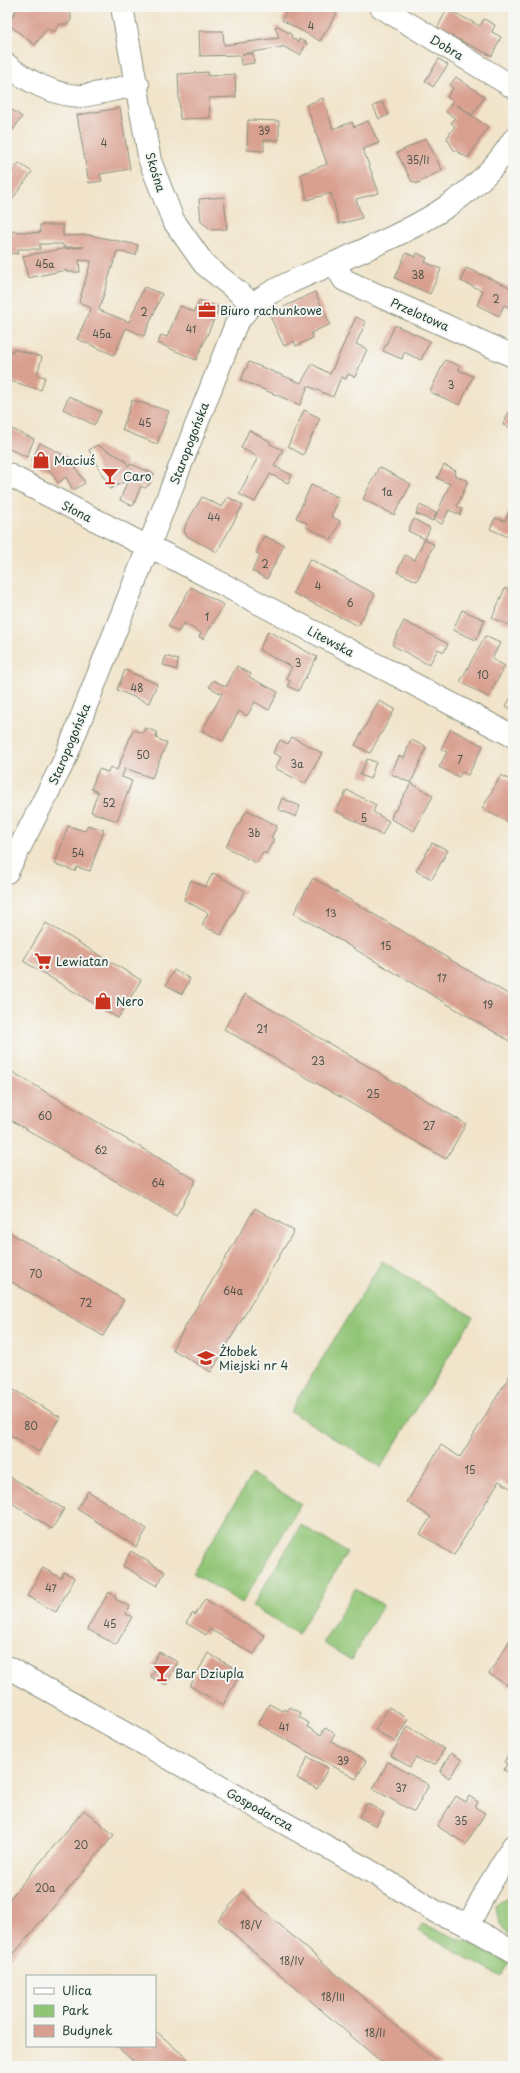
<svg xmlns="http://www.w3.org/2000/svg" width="520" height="2073" font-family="'Playpen Sans',sans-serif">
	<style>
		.green { fill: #91c576; stroke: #588155 }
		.building { fill: #d9a090 }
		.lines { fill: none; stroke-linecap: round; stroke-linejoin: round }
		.street-casing { stroke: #88907f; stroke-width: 24 }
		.street { stroke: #fff; stroke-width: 22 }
		.labels { text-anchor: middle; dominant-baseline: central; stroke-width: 4; stroke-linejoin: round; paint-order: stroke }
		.number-label { font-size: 10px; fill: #4e564b }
		.street-label { font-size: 12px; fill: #1f3d34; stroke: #f6f6f2 }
		.poi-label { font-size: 12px; fill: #1f3d34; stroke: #f6f6f2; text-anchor: start }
	</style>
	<rect width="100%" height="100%" fill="#f6f6f2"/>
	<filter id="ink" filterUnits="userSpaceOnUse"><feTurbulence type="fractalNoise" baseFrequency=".025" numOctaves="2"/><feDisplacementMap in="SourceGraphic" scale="8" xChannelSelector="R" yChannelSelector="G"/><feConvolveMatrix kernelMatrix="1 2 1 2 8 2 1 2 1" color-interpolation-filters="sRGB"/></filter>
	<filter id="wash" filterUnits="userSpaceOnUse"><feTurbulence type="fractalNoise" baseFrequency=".012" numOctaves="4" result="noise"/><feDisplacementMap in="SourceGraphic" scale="16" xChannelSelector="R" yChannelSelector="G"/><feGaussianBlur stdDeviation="0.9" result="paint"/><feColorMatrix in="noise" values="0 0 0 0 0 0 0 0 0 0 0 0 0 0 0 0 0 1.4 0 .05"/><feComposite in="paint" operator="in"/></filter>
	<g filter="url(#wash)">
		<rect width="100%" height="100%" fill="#f1e4ca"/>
		<path class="green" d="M 382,1261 L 473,1317 L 381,1467 L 290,1411 Z
			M 252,1474 L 301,1504 L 242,1603 L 193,1573 Z
			M 301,1525 L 347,1552 L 298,1634 L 252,1606 Z
			M 355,1589 L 383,1605 L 351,1660 L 323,1643 Z
			M 512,1896 L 513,1897 L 513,1937 C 501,1930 496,1917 496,1904 Z
			M 422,1924 L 482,1948 L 509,1962 L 501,1977 L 418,1931 Z"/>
		<g id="blocks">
			<path class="building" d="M 18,7 L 72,7 L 69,12 L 71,14 L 71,20 L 68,24 L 60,24 L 54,32 L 47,28 L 35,45 L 8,24 Z
				M 289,7 L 326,7 L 337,13 L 320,41 L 282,20 Z
				M 447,9 L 480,26 L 484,19 L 495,25 L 492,32 L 501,37 L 492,56 L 437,29 Z
				M 278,26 L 292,35 L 291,37 L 298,42 L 299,39 L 307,43 L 300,55 L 282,46 L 282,47 L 242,54 L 253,54 L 254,63 L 241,65 L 240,55 L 200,56 L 199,31 L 223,31 L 224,45 L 279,38 L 275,27 Z
				M 439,59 L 448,65 L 433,87 L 425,81 Z
				M 208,72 L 208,76 L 235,74 L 236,97 L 209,98 L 210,118 L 180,119 L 178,74 Z
				M 456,77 L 485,97 L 472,115 L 457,105 L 488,127 L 468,158 L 453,149 L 447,138 L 455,126 L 451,123 L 455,118 L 446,112 L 453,101 L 447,97 L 453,88 L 450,85 Z
				M 323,98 L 333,129 L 352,122 L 354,127 L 368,121 L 379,143 L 363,149 L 379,193 L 356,199 L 362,218 L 339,224 L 331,193 L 307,200 L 301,174 L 327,164 L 306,105 Z
				M 382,102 L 389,115 L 379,119 L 373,106 Z
				M 7,106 L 22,117 L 7,138 Z
				M 120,108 L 130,169 L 100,174 L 102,181 L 89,183 L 77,115 Z
				M 248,120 L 279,121 L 279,140 L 264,140 L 264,151 L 247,150 Z
				M 426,138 L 442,170 L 416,184 L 414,181 L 412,182 L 397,153 Z
				M 19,163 L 32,172 L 7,206 L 7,178 Z
				M 224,197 L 227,229 L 212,230 L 201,222 L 199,199 Z
				M 40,225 L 63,225 L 63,236 L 89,235 L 138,245 L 136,255 L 117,251 L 99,310 L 129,322 L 144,287 L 162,294 L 144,336 L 126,328 L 114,355 L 77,339 L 91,308 L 79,302 L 91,261 L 79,260 L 80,272 L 66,272 L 66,270 L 28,278 L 23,256 L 62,249 L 84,247 L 63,247 L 63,244 L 40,244 L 40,249 L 18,249 L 18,254 L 7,253 L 7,231 L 40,233 Z
				M 406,253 L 416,257 L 417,253 L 427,258 L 425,262 L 441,269 L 430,294 L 395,278 Z
				M 466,268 L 512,288 L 513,285 L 513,309 L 504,305 L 499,316 L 477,305 L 483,291 L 461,281 Z
				M 315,292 L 330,324 L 311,333 L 313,338 L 296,346 L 294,341 L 284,346 L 269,314 Z
				M 200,300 L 219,308 L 196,360 L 158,343 L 161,335 L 167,337 L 180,306 L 194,312 Z
				M 356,317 L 366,322 L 356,344 L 367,349 L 355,377 L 348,374 L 346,379 L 341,377 L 333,397 L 308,386 L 300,405 L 241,380 L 249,362 L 301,383 L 312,364 L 330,374 Z
				M 395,325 L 430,341 L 421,360 L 404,352 L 402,359 L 383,351 Z
				M 13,349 L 42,357 L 37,375 L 45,377 L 41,390 L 7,380 L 7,350 L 13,352 Z
				M 445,360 L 460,366 L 459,370 L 473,376 L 460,405 L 430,392 Z
				M 69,396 L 101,412 L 94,425 L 63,409 Z
				M 132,400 L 169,411 L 157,444 L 122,430 Z
				M 512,405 L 513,406 L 513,429 L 503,425 Z
				M 304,410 L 320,418 L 303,455 L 288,446 Z
				M 7,427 L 34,439 L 27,457 L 7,448 Z
				M 249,430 L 271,442 L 270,444 L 283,450 L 274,466 L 292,475 L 288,483 L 270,474 L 255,502 L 239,494 L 258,457 L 241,448 Z
				M 40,443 L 70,458 L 85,483 L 73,490 L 66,477 L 58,483 L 51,472 L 31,462 Z
				M 97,445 L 125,460 L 128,466 L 131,464 L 154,474 L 149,485 L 145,488 L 141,486 L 133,506 L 120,500 L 128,480 L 110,489 L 89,450 Z
				M 444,465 L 456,471 L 454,475 L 468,481 L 457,506 L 462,509 L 460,515 L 449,510 L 442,524 L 434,520 L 450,484 L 437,478 Z
				M 379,467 L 411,484 L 394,515 L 363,499 Z
				M 311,485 L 340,498 L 331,516 L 340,521 L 332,540 L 306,527 L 307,523 L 296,518 Z
				M 202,497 L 222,507 L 228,497 L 243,505 L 217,552 L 187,536 L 184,531 L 186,524 Z
				M 420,505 L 436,513 L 433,521 L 416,514 Z
				M 508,513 L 513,516 L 513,539 L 490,529 L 495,518 L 505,521 Z
				M 414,519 L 430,528 L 425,539 L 408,531 Z
				M 264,536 L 284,545 L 267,579 L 252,571 L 260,555 L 256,553 Z
				M 424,540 L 434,544 L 417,581 L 397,572 L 405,555 L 415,560 Z
				M 310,559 L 375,594 L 358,626 L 293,593 Z
				M 191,587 L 224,605 L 203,639 L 199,637 L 201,633 L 184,623 L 178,632 L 168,626 Z
				M 505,588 L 513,592 L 513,616 L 509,625 L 492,618 Z
				M 462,610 L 485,620 L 476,640 L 453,630 Z
				M 404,621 L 448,644 L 444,652 L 438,649 L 429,665 L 392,645 Z
				M 268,631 L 317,657 L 298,691 L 288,686 L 290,681 L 286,678 L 292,667 L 259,650 Z
				M 485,636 L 500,643 L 492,659 L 505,666 L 488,697 L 460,682 Z
				M 166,656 L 178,660 L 177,670 L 163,665 Z
				M 237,666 L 251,674 L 249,677 L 278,692 L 269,710 L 255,702 L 247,716 L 239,711 L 223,741 L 202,731 L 222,694 L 209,687 L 213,680 L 226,687 Z
				M 125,670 L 157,684 L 149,703 L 117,690 Z
				M 513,694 L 513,710 L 506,706 Z
				M 379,701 L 395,709 L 370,753 L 355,745 Z
				M 145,728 L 157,732 L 156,738 L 167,743 L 152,778 L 125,768 L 122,777 L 132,781 L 117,821 L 91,812 L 98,792 L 91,789 L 99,769 L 108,772 L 110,767 L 117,770 L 133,730 L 143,733 Z
				M 451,729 L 483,746 L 468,775 L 462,772 L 459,777 L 439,767 L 447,752 L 441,749 Z
				M 292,737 L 322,753 L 305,784 L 275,768 L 281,757 L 273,753 L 280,740 L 288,744 Z
				M 411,740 L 425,746 L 426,748 L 411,783 L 391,774 L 399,756 L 404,758 Z
				M 367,759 L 376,762 L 370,779 L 360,775 Z
				M 501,775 L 513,782 L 513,824 L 482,809 Z
				M 411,783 L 433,796 L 414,831 L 391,819 L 394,810 L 395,811 Z
				M 347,790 L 376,805 L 373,812 L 389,821 L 382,835 L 336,811 Z
				M 282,798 L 300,806 L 296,817 L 278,809 Z
				M 247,810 L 277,826 L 271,838 L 274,839 L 266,854 L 263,852 L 256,863 L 226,847 Z
				M 88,825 L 104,830 L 90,871 L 77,867 L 75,871 L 72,870 L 55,864 L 68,826 L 85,831 Z
				M 432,843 L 448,850 L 432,879 L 416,871 Z
				M 213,873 L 245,891 L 221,935 L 202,925 L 208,913 L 184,900 L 191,880 L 205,887 Z
				M 313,878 L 513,997 L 513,1043 L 294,913 Z
				M 46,923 L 141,980 L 118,1018 L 23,961 Z
				M 174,970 L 190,979 L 182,994 L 166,985 Z
				M 245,994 L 466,1124 L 446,1159 L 224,1029 Z
				M 7,1069 L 196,1180 L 176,1216 L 7,1118 Z
				M 255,1208 L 294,1231 L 211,1372 L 172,1349 Z
				M 7,1231 L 124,1300 L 103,1336 L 7,1279 Z
				M 513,1370 L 513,1490 L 499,1481 L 454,1555 L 420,1534 L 431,1517 L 407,1502 L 441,1445 L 460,1457 Z
				M 7,1386 L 60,1417 L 39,1452 L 7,1433 Z
				M 7,1475 L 64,1509 L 52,1529 L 7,1500 Z
				M 88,1491 L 147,1529 L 136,1547 L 77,1509 Z
				M 131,1551 L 165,1572 L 157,1586 L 123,1566 Z
				M 43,1568 L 61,1578 L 64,1572 L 75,1578 L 56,1612 L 27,1596 Z
				M 109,1592 L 116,1596 L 115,1599 L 130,1607 L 126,1614 L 132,1617 L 116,1645 L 87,1629 Z
				M 205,1599 L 265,1636 L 254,1654 L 209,1629 L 206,1635 L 186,1623 L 193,1613 L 195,1615 Z
				M 513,1635 L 513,1688 L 489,1674 Z
				M 159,1652 L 178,1662 L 166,1685 L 151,1677 L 156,1668 L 151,1666 Z
				M 208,1653 L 241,1672 L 223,1705 L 190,1686 Z
				M 269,1704 L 282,1711 L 284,1709 L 287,1711 L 290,1707 L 301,1713 L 299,1717 L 309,1723 L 307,1727 L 321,1735 L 325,1728 L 335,1734 L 331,1741 L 366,1761 L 356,1779 L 258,1724 Z
				M 389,1707 L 408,1719 L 395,1742 L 375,1730 Z
				M 408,1726 L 444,1749 L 436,1764 L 424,1762 L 416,1757 L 410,1767 L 391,1756 Z
				M 513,1746 L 513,1775 L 504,1770 L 507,1764 L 504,1762 Z
				M 451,1753 L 462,1760 L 449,1778 L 440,1772 Z
				M 308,1757 L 328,1768 L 317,1789 L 297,1778 Z
				M 388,1762 L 429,1785 L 414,1812 L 373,1789 Z
				M 456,1796 L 466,1802 L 469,1796 L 478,1802 L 475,1807 L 485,1813 L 466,1844 L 437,1826 Z
				M 367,1803 L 384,1813 L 376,1826 L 359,1817 Z
				M 84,1810 L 114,1835 L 7,1962 L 7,1902 Z
				M 242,1892 L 366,2000 L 442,2066 L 386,2066 L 275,1970 L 218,1920 Z
				M 155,2030 L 176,2049 L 196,2066 L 139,2066 L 116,2046 L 155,2046 Z"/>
		</g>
	</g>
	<g filter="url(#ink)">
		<use href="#blocks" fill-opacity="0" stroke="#88907f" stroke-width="1"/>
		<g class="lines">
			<g class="street-casing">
				<path id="street" d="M 122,7 L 150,161 L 173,220 L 204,264 L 253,304
					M 381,7 L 513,87
					M 7,65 C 25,80 56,96 80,96 C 95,95 121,87 138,85
					M 334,263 L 344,280 L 513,356
					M 7,474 L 148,547 L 163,553 L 513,736
					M 7,872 L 65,759 L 236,324 C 242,317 247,308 254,303 C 277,287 304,276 330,265 C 398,235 473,206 513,140
					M 7,1667 L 377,1875 L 436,1912 L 461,1922 L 513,1951
					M 468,1926 L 487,1889 L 513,1846"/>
			</g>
			<use href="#street" class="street"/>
		</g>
	</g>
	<defs>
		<g id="office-bare" transform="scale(1.38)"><path d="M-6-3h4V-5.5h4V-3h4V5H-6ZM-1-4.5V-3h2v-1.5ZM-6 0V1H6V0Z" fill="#c8321e" stroke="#f6f6f2" stroke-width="2.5" paint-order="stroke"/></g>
		<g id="shop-bare" transform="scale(1.38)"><path d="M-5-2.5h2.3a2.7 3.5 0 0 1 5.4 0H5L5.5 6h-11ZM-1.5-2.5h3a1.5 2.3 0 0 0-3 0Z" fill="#c8321e" stroke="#f6f6f2" stroke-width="2.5" paint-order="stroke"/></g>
		<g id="bar-bare" transform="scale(1.38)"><path d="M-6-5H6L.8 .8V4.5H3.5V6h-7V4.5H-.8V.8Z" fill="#c8321e" stroke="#f6f6f2" stroke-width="2.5" paint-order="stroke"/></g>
		<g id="supermarket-bare" transform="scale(1.38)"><path d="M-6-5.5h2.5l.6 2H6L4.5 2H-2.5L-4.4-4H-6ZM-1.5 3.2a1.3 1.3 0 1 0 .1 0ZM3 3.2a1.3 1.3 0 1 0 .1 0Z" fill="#c8321e" stroke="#f6f6f2" stroke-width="2.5" paint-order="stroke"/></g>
		<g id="school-bare" transform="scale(1.38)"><path d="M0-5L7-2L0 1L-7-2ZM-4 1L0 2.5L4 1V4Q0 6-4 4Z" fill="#c8321e" stroke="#f6f6f2" stroke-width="2.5" paint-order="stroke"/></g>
	</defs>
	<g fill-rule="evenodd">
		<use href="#office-bare" x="207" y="310"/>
		<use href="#shop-bare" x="41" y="460"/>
		<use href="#bar-bare" x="110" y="476"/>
		<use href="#supermarket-bare" x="43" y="961"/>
		<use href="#shop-bare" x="103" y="1001"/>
		<use href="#school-bare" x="206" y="1358"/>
		<use href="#bar-bare" x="162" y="1673"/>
	</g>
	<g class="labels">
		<g class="number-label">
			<text x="311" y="25">4</text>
			<text x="264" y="130">39</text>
			<text x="104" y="142">4</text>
			<text x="418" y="159">35/II</text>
			<text x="45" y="263">45a</text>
			<text x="418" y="274">38</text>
			<text x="496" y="298">2</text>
			<text x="144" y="311">2</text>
			<text x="191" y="328">41</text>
			<text x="102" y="333">45a</text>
			<text x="451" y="384">3</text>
			<text x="145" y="422">45</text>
			<text x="387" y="491">1a</text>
			<text x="214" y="516">44</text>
			<text x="265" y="563">2</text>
			<text x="318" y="585">4</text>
			<text x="350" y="602">6</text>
			<text x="207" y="616">1</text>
			<text x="298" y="662">3</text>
			<text x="483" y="674">10</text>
			<text x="137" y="687">48</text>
			<text x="143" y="754">50</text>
			<text x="460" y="759">7</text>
			<text x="297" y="763">3a</text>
			<text x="109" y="802">52</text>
			<text x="364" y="817">5</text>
			<text x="254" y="832">3b</text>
			<text x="78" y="852">54</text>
			<text x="331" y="912">13</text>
			<text x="386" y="945">15</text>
			<text x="442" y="977">17</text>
			<text x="488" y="1004">19</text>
			<text x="262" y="1028">21</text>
			<text x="318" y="1060">23</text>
			<text x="373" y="1093">25</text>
			<text x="45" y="1115">60</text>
			<text x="429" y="1125">27</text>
			<text x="101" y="1149">62</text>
			<text x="158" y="1182">64</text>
			<text x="36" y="1273">70</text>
			<text x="233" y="1290">64a</text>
			<text x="86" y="1302">72</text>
			<text x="31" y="1425">80</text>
			<text x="470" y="1469">15</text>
			<text x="51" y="1587">47</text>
			<text x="110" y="1623">45</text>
			<text x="284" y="1726">41</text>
			<text x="343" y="1760">39</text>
			<text x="401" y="1787">37</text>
			<text x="461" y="1820">35</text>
			<text x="81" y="1844">20</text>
			<text x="45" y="1887">20a</text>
			<text x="251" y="1924">18/V</text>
			<text x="292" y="1960">18/IV</text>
			<text x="333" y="1996">18/III</text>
			<text x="375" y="2032">18/II</text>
		</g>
		<g class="street-label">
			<text transform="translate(447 47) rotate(31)">Dobra</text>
			<text transform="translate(156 172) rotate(73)">Skośna</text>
			<text transform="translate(420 314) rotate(24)">Przelotowa</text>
			<text transform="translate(189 443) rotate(-69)">Staropogońska</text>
			<text transform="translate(77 511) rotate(27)">Słona</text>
			<text transform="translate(331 641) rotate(28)">Litewska</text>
			<text transform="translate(69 744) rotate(-67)">Staropogońska</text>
			<text transform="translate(260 1809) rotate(29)">Gospodarcza</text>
		</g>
		<g class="poi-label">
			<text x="220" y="310">Biuro rachunkowe</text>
			<text x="54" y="460">Maciuś</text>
			<text x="123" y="476">Caro</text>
			<text x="56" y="961">Lewiatan</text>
			<text x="116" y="1001">Nero</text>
			<text x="219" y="1351">Żłobek<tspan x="219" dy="14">Miejski nr 4</tspan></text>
			<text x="175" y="1673">Bar Dziupla</text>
		</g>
	</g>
	<rect width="520" height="2073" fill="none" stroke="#f6f6f2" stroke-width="24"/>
	<rect x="26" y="1975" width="130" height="72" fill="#f6f6f2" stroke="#a0aca6"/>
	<rect x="34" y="1988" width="20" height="6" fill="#ffffff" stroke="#a0aca6"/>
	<text x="62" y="1995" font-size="12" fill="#1f3d34">Ulica</text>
	<rect x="34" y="2005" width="20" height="12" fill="#91c576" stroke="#a0aca6"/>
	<text x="62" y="2015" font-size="12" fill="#1f3d34">Park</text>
	<rect x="34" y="2025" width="20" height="12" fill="#d9a090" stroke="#a0aca6"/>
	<text x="62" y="2035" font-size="12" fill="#1f3d34">Budynek</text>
</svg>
